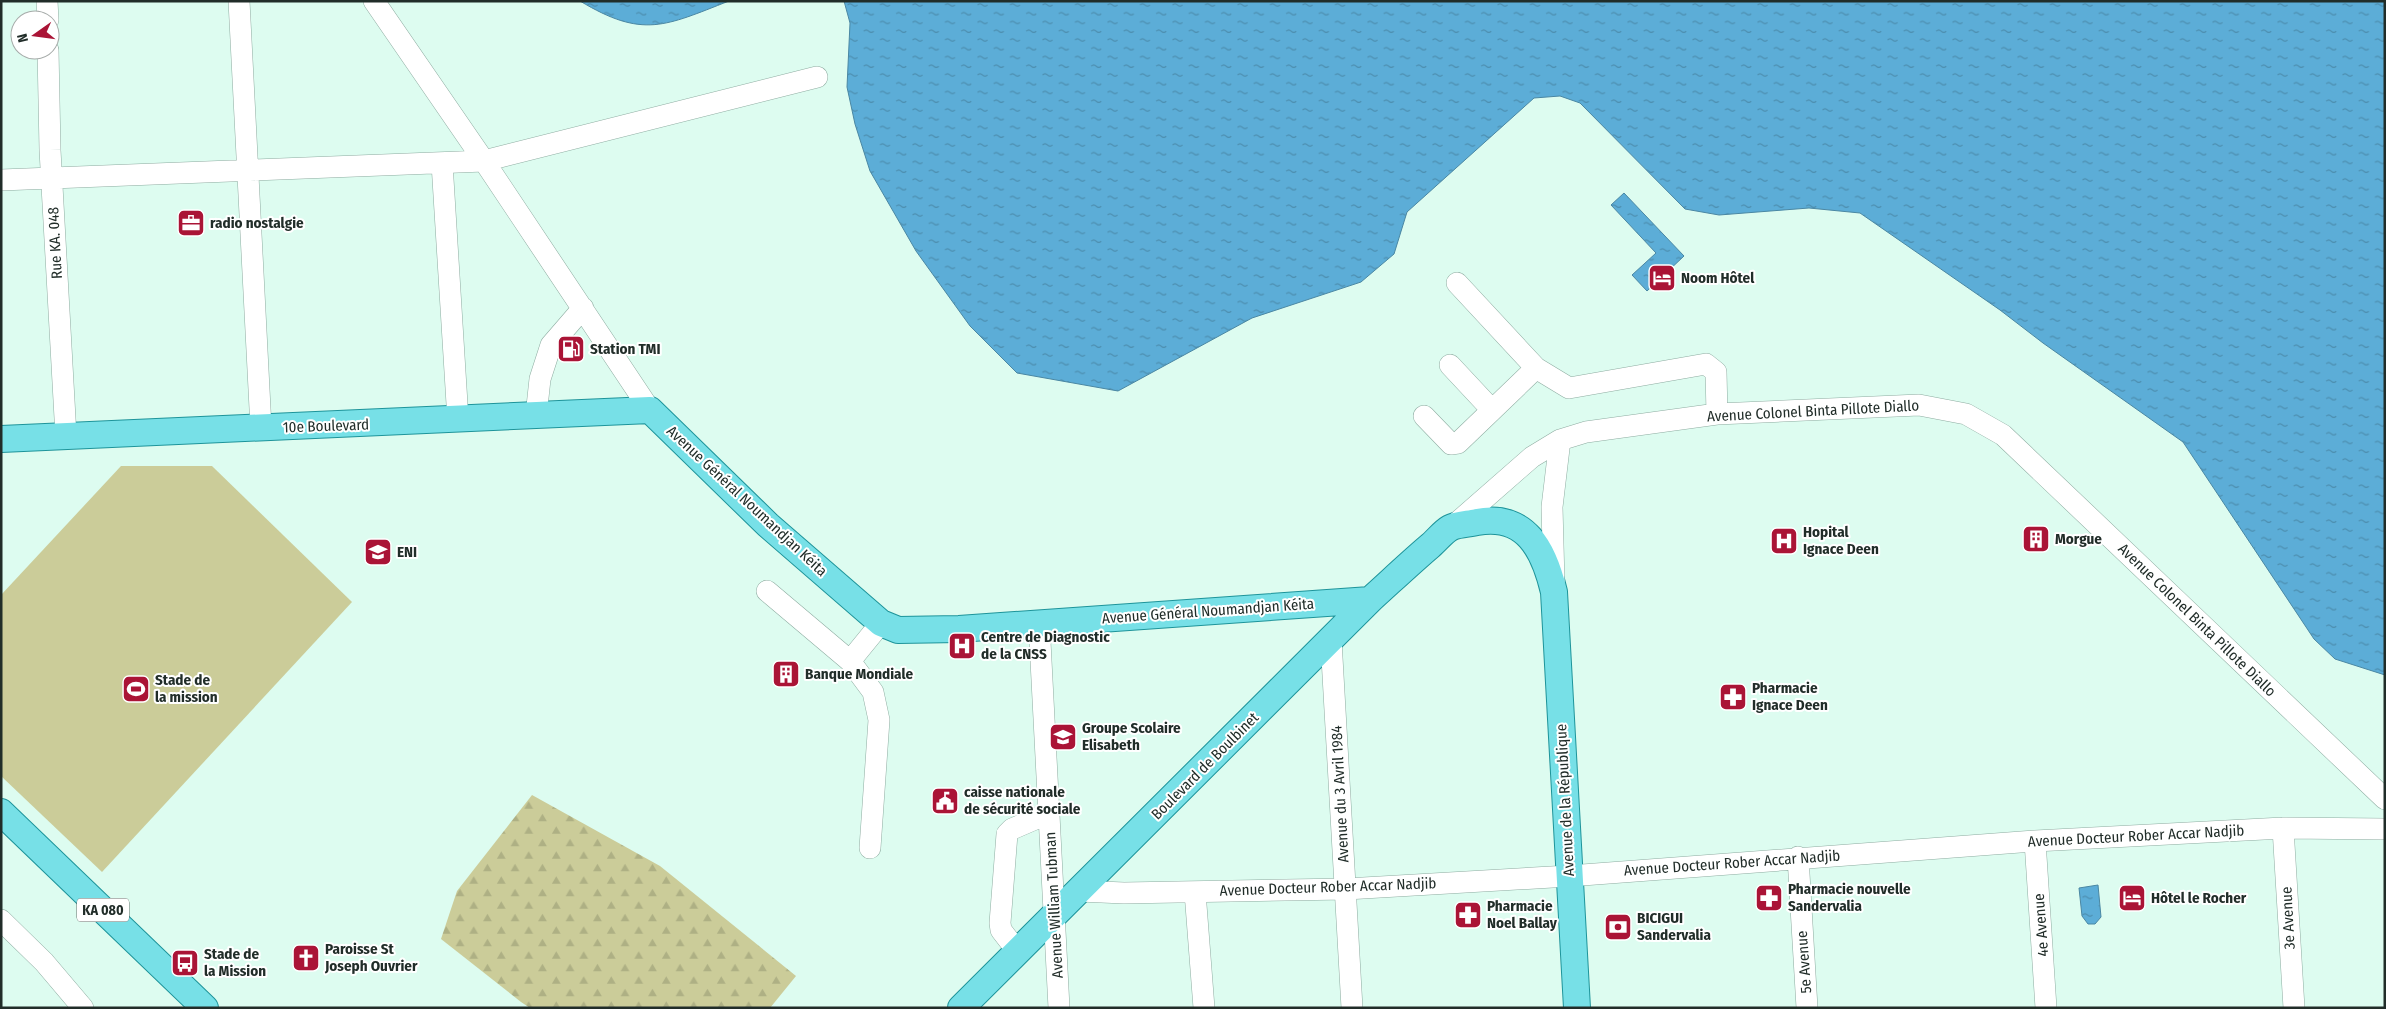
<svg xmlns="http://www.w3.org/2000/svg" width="2386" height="1009" font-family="'Fira Sans Condensed',sans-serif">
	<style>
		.grass { fill: #cbcc99 }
		.forest { fill: url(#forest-firs) }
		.water { fill: url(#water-ripples); stroke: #4a87a3 }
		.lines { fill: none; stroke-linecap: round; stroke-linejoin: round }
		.minor-casing { stroke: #8eaca1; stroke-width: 22 }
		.major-casing { stroke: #1e949a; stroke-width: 28 }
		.minor { stroke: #fff; stroke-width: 21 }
		.major { stroke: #77e0e7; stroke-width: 26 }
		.labels { text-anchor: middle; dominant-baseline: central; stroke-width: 4; stroke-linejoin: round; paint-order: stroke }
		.shield { fill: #fff; stroke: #646c69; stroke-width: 1 }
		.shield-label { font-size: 14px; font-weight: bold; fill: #212d29 }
		.poi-label { font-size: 15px; font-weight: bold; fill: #212d29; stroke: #fff; text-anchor: start }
		.street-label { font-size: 15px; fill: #212d29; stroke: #fff }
	</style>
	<defs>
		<pattern id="forest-firs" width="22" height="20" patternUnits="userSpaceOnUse" patternTransform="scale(1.25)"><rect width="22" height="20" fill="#cbcc99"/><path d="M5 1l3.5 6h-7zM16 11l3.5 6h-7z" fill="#aeb084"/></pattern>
		<pattern id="water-ripples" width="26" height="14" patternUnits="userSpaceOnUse" patternTransform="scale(1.25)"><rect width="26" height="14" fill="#5cadd7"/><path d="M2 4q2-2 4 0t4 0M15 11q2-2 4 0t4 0" fill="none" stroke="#4c8dae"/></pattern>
	</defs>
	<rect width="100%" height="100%" fill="#ddfcf0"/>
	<path class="grass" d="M 121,466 L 212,466 L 352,602 L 102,872 L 1,776 L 1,595 Z"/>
	<path class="forest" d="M 532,795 L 660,866 L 796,976 L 770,1008 L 530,1008 L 521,1002 L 441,939 L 457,891 Z"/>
	<path class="water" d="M 580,1 L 729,1 C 665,26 643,39 580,1 Z
		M 844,1 L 2385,1 L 2385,675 L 2335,659 L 2314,639 L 2183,442 L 2043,343 L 2000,310 L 1860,213 L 1809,208 L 1719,215 L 1685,209 L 1580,103 L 1560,96 L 1534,98 L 1407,212 L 1394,254 L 1361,282 L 1252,318 L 1118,391 L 1017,373 L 970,326 L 916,251 L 870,171 L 855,124 L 847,87 L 850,23 Z
		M 1624,193 L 1684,256 L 1647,291 L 1632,275 L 1656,253 L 1611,205 Z
		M 2098,885 L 2101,917 L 2095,924 L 2088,924 L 2082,916 L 2079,888 Z"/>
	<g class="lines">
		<g class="minor-casing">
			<path id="minor" d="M 47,1 L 48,20
				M 239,1 L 261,428
				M 374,1 L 484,161 L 650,410
				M 48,50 L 50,150 L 66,436
				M 442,163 L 458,420
				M 1,180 L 484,161 L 817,77
				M 1457,283 L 1536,368
				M 1450,365 L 1492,410
				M 536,416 L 540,379 L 551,345 L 583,308
				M 1424,416 L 1451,444 L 1458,443 L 1536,368 L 1569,388 L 1706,364 L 1716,372 L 1717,414
				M 1452,527 L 1532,457 L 1560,440 L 1586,432 L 1717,414 L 1919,405 L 1966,414 L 2003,435 L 2385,799
				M 1554,582 L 1552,507 L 1560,440
				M 767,591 L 850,661
				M 1039,622 L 1059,1008
				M 1331,640 L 1352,1008
				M 2283,828 L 2294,1008
				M 2035,841 L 2046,1008
				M 870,848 L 879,720 L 873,692 L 850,661 L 881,623
				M 1798,857 L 1807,1008
				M 1079,891 L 1124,893 L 1346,889 L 1569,876 L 2035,841 L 2283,828 L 2385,829
				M 1195,892 L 1204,1008
				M 1,920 L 44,962 L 83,1008
				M 1018,952 L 1001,930 L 1000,923 L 1007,834 L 1012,829 L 1049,813"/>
		</g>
		<g class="major-casing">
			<path id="major" d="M 1,439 L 650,410 L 768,525 L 881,623 L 898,630 L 959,629 L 1370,600
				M 1,812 L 205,1008
				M 961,1008 L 1370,600 C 1390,582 1410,563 1430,546 C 1437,540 1443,532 1450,528 C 1457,524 1469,524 1477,522 C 1526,513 1544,550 1554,592 L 1577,1008"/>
		</g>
		<use href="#minor" class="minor"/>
		<use href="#major" class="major"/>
	</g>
	<defs>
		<g id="office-square" transform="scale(1.4375)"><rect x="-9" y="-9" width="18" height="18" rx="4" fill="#aa1436" stroke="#fff"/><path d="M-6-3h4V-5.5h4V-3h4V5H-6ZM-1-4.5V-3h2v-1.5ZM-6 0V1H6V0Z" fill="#fff"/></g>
		<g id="hotel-square" transform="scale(1.4375)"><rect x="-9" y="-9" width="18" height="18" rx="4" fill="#aa1436" stroke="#fff"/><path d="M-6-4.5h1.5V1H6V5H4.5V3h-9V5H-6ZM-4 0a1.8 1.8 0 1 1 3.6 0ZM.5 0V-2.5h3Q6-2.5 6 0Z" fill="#fff"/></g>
		<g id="fuel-square" transform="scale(1.4375)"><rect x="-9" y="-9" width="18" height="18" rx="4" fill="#aa1436" stroke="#fff"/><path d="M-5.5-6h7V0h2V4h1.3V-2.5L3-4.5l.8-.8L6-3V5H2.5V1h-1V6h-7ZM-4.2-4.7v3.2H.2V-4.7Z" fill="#fff"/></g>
		<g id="building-square" transform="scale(1.4375)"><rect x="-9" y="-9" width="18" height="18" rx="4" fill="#aa1436" stroke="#fff"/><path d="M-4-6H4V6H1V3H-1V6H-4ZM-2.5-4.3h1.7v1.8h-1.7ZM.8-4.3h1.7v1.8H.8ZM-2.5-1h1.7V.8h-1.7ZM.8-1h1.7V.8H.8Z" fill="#fff"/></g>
		<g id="hospital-square" transform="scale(1.4375)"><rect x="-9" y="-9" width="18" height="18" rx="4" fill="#aa1436" stroke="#fff"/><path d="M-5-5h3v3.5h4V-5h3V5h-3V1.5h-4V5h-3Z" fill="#fff"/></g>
		<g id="university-square" transform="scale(1.4375)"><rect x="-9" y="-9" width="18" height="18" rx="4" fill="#aa1436" stroke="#fff"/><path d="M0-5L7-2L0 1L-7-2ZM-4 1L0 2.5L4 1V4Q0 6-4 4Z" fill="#fff"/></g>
		<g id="stadium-square" transform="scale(1.4375)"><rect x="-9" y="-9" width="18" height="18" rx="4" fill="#aa1436" stroke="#fff"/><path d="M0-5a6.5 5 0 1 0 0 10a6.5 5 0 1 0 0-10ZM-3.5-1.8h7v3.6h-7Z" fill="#fff"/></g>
		<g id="pharmacy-square" transform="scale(1.4375)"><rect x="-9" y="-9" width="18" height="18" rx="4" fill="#aa1436" stroke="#fff"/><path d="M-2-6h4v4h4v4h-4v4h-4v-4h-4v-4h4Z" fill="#fff"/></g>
		<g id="school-square" transform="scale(1.4375)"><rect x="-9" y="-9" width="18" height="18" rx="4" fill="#aa1436" stroke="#fff"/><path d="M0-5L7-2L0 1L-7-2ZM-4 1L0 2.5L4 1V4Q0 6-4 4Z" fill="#fff"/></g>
		<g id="civic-square" transform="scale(1.4375)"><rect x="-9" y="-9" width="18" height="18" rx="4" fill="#aa1436" stroke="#fff"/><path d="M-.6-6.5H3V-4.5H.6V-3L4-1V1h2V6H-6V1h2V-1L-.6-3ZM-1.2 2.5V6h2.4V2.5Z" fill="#fff"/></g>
		<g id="bank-square" transform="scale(1.4375)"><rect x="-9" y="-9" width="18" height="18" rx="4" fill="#aa1436" stroke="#fff"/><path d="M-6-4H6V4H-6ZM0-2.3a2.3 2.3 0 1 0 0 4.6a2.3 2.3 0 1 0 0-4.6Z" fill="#fff"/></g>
		<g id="church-square" transform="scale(1.4375)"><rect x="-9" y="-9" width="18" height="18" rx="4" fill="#aa1436" stroke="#fff"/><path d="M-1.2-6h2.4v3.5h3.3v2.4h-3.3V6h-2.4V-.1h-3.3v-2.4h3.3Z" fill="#fff"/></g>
		<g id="bus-square" transform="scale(1.4375)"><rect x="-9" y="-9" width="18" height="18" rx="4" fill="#aa1436" stroke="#fff"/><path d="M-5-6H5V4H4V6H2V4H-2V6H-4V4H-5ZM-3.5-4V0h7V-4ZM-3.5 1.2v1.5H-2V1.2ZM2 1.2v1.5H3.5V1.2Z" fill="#fff"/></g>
	</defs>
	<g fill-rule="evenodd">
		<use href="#office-square" x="191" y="223"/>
		<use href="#hotel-square" x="1662" y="278"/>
		<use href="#fuel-square" x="571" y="349"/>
		<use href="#building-square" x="2036" y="539"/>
		<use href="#hospital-square" x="1784" y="541"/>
		<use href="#university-square" x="378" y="552"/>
		<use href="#hospital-square" x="962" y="646"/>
		<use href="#building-square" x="786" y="674"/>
		<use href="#stadium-square" x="136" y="689"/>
		<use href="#pharmacy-square" x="1733" y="697"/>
		<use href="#school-square" x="1063" y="737"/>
		<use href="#civic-square" x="945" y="801"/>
		<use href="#pharmacy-square" x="1769" y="898"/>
		<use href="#hotel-square" x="2132" y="898"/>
		<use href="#pharmacy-square" x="1468" y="915"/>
		<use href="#bank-square" x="1618" y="927"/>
		<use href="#church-square" x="306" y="958"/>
		<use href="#bus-square" x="185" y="963"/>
	</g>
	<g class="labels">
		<rect class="shield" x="77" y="898.5" width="52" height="23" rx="4"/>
		<g class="shield-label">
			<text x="103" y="910">KA 080</text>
		</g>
		<g class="poi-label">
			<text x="210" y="223">radio nostalgie</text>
			<text x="1681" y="278">Noom Hôtel</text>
			<text x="590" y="349">Station TMI</text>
			<text x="1803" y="532">Hopital<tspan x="1803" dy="17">Ignace Deen</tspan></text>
			<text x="2055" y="539">Morgue</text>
			<text x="397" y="552">ENI</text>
			<text x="981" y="637">Centre de Diagnostic<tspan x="981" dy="17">de la CNSS</tspan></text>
			<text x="805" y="674">Banque Mondiale</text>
			<text x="155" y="680">Stade de<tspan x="155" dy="17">la mission</tspan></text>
			<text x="1752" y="688">Pharmacie<tspan x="1752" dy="17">Ignace Deen</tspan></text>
			<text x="1082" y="728">Groupe Scolaire<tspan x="1082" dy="17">Elisabeth</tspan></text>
			<text x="964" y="792">caisse nationale<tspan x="964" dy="17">de sécurité sociale</tspan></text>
			<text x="1788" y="889">Pharmacie nouvelle<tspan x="1788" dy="17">Sandervalia</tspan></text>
			<text x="2151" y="898">Hôtel le Rocher</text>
			<text x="1487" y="906">Pharmacie<tspan x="1487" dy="17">Noel Ballay</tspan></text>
			<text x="1637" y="918">BICIGUI<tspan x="1637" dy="17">Sandervalia</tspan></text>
			<text x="325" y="949">Paroisse St<tspan x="325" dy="17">Joseph Ouvrier</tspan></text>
			<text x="204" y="954">Stade de<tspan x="204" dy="17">la Mission</tspan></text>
		</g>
		<g class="street-label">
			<text transform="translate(55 243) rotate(-93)">Rue KA. 048</text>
			<text transform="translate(1813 411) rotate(-3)">Avenue Colonel Binta Pillote Diallo</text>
			<text transform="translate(326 426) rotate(-2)">10e Boulevard</text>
			<text transform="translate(747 501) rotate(43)">Avenue Général Noumandjan Kéita</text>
			<text transform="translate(1208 611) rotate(-4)">Avenue Général Noumandjan Kéita</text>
			<text transform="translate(2197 620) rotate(44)">Avenue Colonel Binta Pillote Diallo</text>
			<text transform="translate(1205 766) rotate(-45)">Boulevard de Boulbinet</text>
			<text transform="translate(1340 794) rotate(-93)">Avenue du 3 Avril 1984</text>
			<text transform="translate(1565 800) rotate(-93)">Avenue de la République</text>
			<text transform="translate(2136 836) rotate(-3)">Avenue Docteur Rober Accar Nadjib</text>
			<text transform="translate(1732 863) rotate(-4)">Avenue Docteur Rober Accar Nadjib</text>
			<text transform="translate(1328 887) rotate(-2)">Avenue Docteur Rober Accar Nadjib</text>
			<text transform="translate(1054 905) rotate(-93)">Avenue William Tubman</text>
			<text transform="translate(2288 918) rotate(-93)">3e Avenue</text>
			<text transform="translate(2041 925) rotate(-94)">4e Avenue</text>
			<text transform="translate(1804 962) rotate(-94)">5e Avenue</text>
		</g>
	</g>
	<rect width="2386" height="1009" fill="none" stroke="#212d29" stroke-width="5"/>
	<g transform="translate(35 35) rotate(256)"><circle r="24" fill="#ffffff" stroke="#a6aba9"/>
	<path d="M0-4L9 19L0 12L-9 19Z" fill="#aa1436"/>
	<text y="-8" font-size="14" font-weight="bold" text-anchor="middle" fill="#212d29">N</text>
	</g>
</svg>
